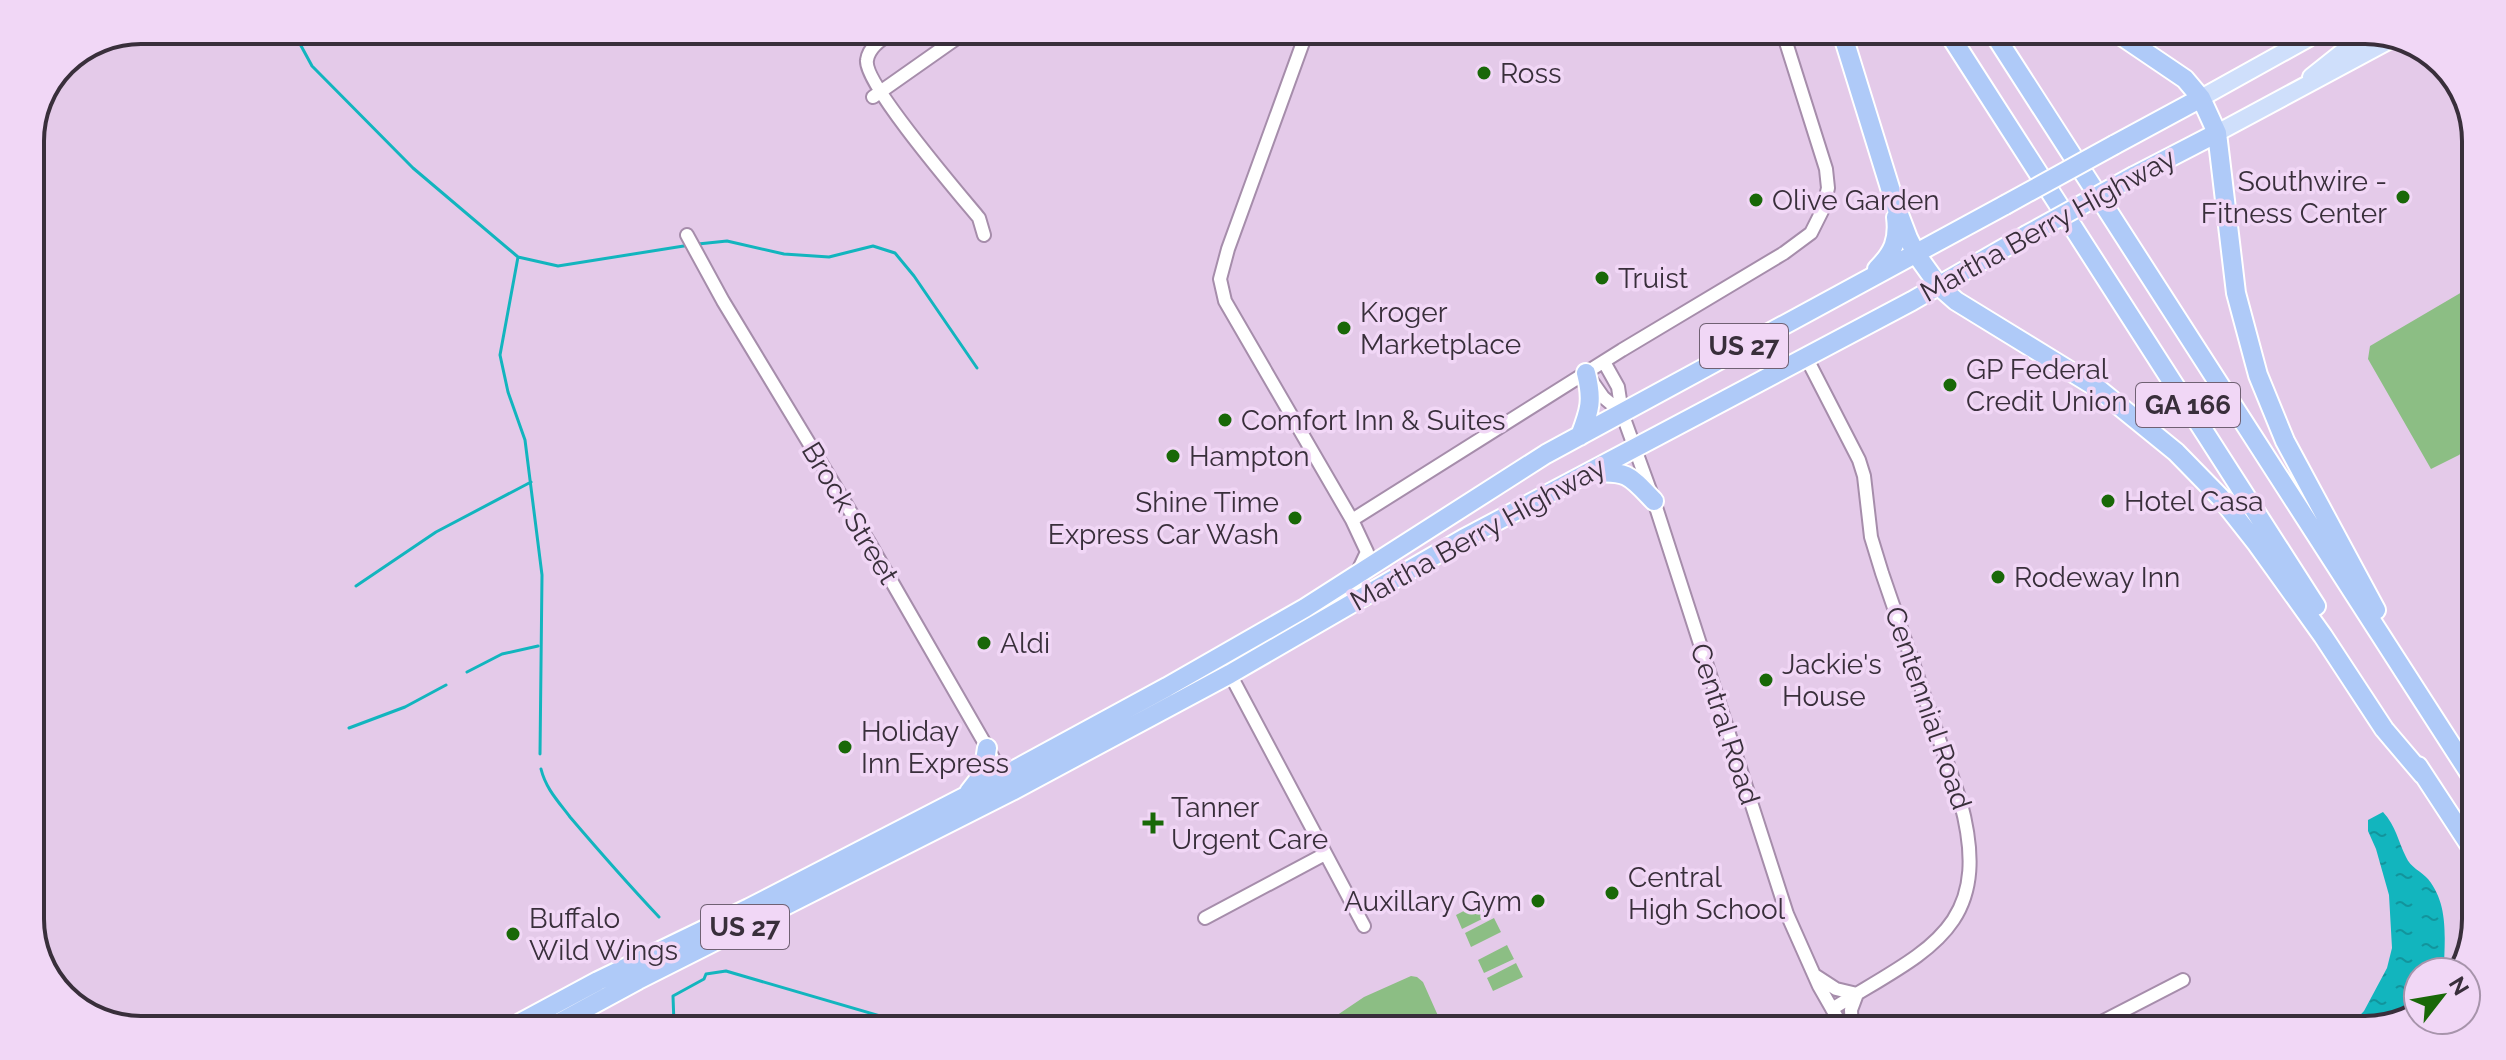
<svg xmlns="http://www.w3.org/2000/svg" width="2506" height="1060" font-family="Raleway,sans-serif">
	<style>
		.green { fill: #8cbe84 }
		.water { fill: url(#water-ripples) }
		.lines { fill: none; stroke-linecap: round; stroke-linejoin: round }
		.stream { stroke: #12b5be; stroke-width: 3 }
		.minor-casing { stroke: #a68dab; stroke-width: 16 }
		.major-casing { stroke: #fff; stroke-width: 20 }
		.highway-casing { stroke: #fff; stroke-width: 22 }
		.minor { stroke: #fff; stroke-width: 12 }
		.major { stroke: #cfdffb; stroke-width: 16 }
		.highway { stroke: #afcaf8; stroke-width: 18 }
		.highway-bridge-casing { stroke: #fff; stroke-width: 22; stroke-linecap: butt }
		.highway-bridge { stroke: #afcaf8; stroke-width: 18 }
		.poi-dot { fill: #196808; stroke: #f1d7f6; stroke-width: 3 }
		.labels { text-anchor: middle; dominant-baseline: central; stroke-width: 7; stroke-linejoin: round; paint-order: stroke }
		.shield { fill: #f1d7f6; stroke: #706173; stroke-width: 2 }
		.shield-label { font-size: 26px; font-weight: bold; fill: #392f3b }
		.poi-label { font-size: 28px; fill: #392f3b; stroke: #f1d7f6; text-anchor: start }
		.street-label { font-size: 28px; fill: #392f3b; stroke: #f1d7f6 }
		.rim { fill: none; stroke: #392f3b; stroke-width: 4 }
	</style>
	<defs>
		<pattern id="water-ripples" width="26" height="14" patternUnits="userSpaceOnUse" patternTransform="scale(2)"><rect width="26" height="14" fill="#12b5be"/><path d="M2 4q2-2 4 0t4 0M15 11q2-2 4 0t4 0" fill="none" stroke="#12949c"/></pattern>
	</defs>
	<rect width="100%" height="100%" fill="#e4cae9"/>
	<path class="green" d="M 2474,285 L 2473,442 L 2459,455 L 2431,469 L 2368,359 L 2370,346 Z
		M 1485,900 L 1492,914 L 1462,929 L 1456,915 Z
		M 1494,918 L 1501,932 L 1471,947 L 1465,933 Z
		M 1507,945 L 1514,959 L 1484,973 L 1478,960 Z
		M 1516,963 L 1523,977 L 1493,991 L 1487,978 Z
		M 1411,976 L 1417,977 L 1423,982 L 1443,1027 L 1321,1026 L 1364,997 Z"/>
	<path class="water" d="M 2383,812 C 2396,826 2398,841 2406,857 C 2410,867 2422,872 2428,879 C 2450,906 2444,941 2444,972 L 2418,972 L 2418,1013 L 2365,1030 L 2346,1030 L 2364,1011 L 2387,968 L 2392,948 L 2389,895 L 2376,849 L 2368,831 L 2368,820 Z"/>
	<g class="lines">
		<path class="stream" d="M 293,31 L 312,66 L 413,168 L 518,257 L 558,266 L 690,245
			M 698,244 L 727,241 L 784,254 L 829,257 L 873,246 L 895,253 L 914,276 L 977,368
			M 518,257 L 500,355 L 508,392 L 525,440 L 542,575 L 540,754
			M 356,586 L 436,532 L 531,482
			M 467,672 L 502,654 L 538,646
			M 349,728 L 405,707 L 446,685
			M 541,769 C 546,789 558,801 570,817 C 599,851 628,884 659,917
			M 674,1024 L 673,996 L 704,979 L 706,974 L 726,971 L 911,1025"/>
		<g class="minor-casing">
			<path id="minor" d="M 892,33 C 881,39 869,47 867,60 C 863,82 960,195 979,218 L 984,235
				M 1306,34 L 1228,249 L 1220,279 L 1225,301 L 1352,520 L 1622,350 L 1784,253 L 1811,233 L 1823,209 L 1828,188 L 1826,169 L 1784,36
				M 873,97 L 964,33
				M 687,235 L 723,301 L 870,544 L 1007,782
				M 1806,357 L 1859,460 L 1864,476 L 1871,537 L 1882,573 L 1960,800 C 1996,930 1926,950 1832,1009
				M 1604,362 L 1618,387 L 1622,413 L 1654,501 L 1787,914 L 1819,986 L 1843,1028
				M 1589,377 L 1603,397 L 1622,413
				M 1352,520 L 1367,552 L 1358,571
				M 1230,674 L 1364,926
				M 1205,918 L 1325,854
				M 1816,976 L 1836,989 L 1857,994 L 1851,1010 L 1852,1028
				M 2088,1029 L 2183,980"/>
		</g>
		<g class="major-casing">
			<path id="major" d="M 2311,77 L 2360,38
				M 2201,98 L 2309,38
				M 2217,133 L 2394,38"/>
		</g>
		<g class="highway-casing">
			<path id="highway" d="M 1843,36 L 1895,204 L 1908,238 L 1916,254 L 1939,286 L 1956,301 L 2096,387 L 2176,452 L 2220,497 L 2257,544 L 2323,636 L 2384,729 L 2423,775
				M 1951,37 L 2316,606
				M 1996,37 L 2470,774
				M 2123,37 L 2185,79 L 2201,98 L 2217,133 L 2236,293 L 2258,375 L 2285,441 L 2376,610
				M 2114,145 L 2201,98
				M 2134,176 L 2217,133
				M 1877,269 C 1893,253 1899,240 1896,217
				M 1580,436 C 1590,410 1593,400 1586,373
				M 1593,473 C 1628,470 1631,477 1654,501
				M 2418,766 L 2469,844
				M 969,792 L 983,774 L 987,748
				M 520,1023 L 598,981 L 749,908 L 970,794 L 1167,687 L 1305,608 L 1546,454 L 2005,205
				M 559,1023 L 638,980 L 1012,791 L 1230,674 L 1463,539 L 1912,301 L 2025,236"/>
		</g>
		<use href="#minor" class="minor"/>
		<use href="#major" class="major"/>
		<use href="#highway" class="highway"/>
		<g class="highway-bridge-casing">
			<path id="highway-bridge" d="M 2005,205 L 2114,145
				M 2025,236 L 2134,176"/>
		</g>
		<use href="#highway-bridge" class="highway-bridge"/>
	</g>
	<g class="poi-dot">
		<circle cx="1484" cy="73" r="8"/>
		<circle cx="2403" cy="197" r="8"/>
		<circle cx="1756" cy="200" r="8"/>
		<circle cx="1602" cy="278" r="8"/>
		<circle cx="1344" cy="328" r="8"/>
		<circle cx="1950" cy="385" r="8"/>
		<circle cx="1225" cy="420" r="8"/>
		<circle cx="1173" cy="456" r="8"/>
		<circle cx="2108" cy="501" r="8"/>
		<circle cx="1295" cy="518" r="8"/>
		<circle cx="1998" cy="577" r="8"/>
		<circle cx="984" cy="643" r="8"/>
		<circle cx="1766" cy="680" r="8"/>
		<circle cx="845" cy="747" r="8"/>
		<path d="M1149 811h8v8h8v8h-8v8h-8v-8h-8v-8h8z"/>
		<circle cx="1612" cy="893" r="8"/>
		<circle cx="1538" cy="901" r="8"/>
		<circle cx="513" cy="934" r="8"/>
	</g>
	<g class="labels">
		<g class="shield">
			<rect x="1700" y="324" width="88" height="44" rx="6"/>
			<rect x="2136" y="383" width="104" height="44" rx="6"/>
			<rect x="701" y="905" width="88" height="44" rx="6"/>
		</g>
		<g class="shield-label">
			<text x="1744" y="346">US 27</text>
			<text x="2188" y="405">GA 166</text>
			<text x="745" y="927">US 27</text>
		</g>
		<g class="poi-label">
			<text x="1500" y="73">Ross</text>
			<text x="2387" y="181" text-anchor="end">Southwire -<tspan x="2387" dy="32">Fitness Center</tspan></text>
			<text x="1772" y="200">Olive Garden</text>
			<text x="1618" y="278">Truist</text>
			<text x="1360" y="312">Kroger<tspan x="1360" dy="32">Marketplace</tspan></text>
			<text x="1966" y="369">GP Federal<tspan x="1966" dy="32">Credit Union</tspan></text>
			<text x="1241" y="420">Comfort Inn &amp; Suites</text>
			<text x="1189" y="456">Hampton</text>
			<text x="2124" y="501">Hotel Casa</text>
			<text x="1279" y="502" text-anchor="end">Shine Time<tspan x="1279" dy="32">Express Car Wash</tspan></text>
			<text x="2014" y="577">Rodeway Inn</text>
			<text x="1000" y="643">Aldi</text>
			<text x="1782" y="664">Jackie's<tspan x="1782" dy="32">House</tspan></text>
			<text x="861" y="731">Holiday<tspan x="861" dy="32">Inn Express</tspan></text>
			<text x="1171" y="807">Tanner<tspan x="1171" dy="32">Urgent Care</tspan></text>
			<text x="1628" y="877">Central<tspan x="1628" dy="32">High School</tspan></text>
			<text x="1522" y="901" text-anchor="end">Auxillary Gym</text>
			<text x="529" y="918">Buffalo<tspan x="529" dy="32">Wild Wings</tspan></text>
		</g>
		<g class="street-label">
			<text transform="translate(2048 225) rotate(-29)">Martha Berry Highway</text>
			<text transform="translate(850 513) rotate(59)">Brock Street</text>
			<text transform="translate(1478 534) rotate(-29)">Martha Berry Highway</text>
			<text transform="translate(1928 708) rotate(71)">Centennial Road</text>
			<text transform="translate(1725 724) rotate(72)">Central Road</text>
		</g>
	</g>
	<path d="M0 0H2506V1060H0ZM141 44H2365A97 97 0 0 1 2462 141V919A97 97 0 0 1 2365 1016H141A97 97 0 0 1 44 919V141A97 97 0 0 1 141 44Z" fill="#f1d7f6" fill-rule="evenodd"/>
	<path class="rim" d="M141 44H2365A97 97 0 0 1 2462 141V919A97 97 0 0 1 2365 1016H141A97 97 0 0 1 44 919V141A97 97 0 0 1 141 44Z"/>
	<g transform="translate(2442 996) rotate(59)"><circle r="38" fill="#f1d7f6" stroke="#a794ab" stroke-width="2"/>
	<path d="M0-6L14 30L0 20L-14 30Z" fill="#196808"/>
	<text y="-12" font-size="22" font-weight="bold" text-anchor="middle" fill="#392f3b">N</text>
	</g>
</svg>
